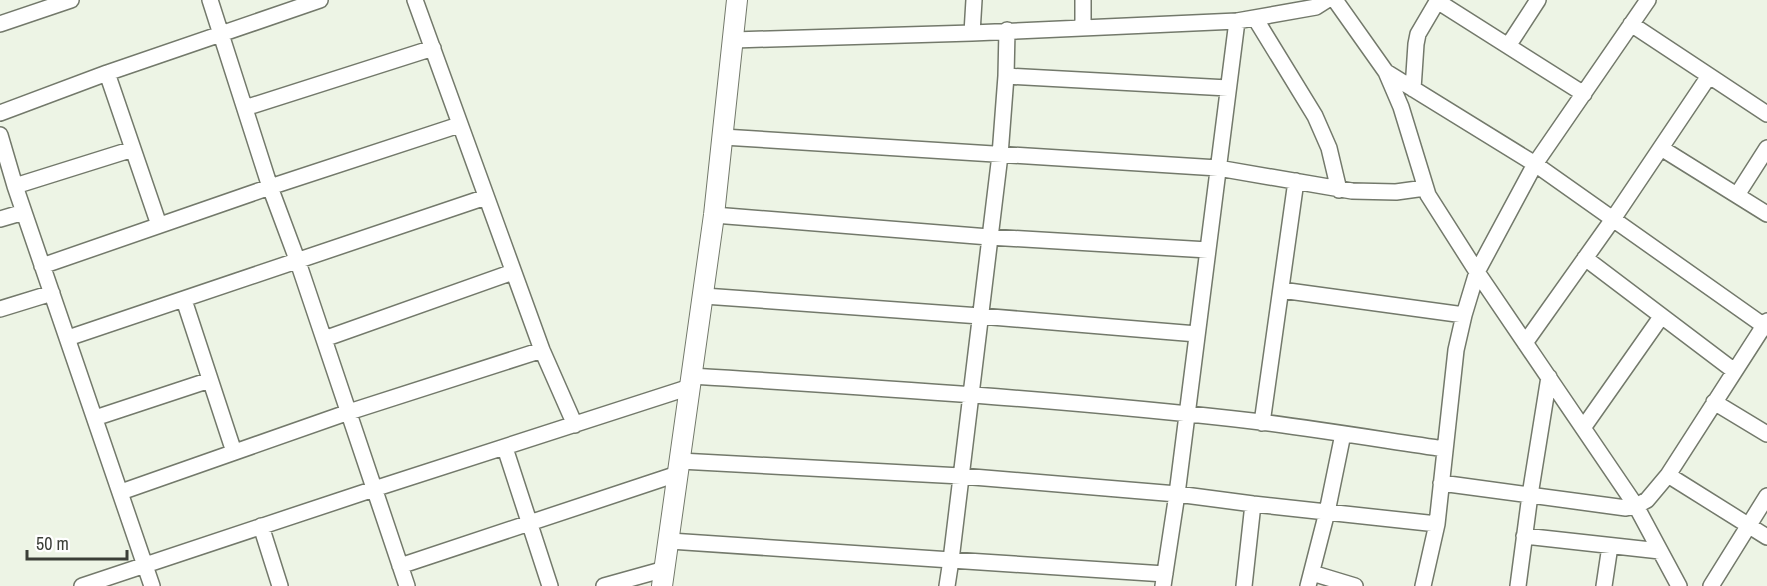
<svg xmlns="http://www.w3.org/2000/svg" width="1767" height="586" font-family="'Archivo Narrow',sans-serif">
<style>
.lines{fill:none;stroke-linecap:round;stroke-linejoin:round}
.minor-casing{stroke:#73796b;stroke-width:18}
.major-casing{stroke:#73796b;stroke-width:22}
.minor{stroke:#fff;stroke-width:15}
.major{stroke:#fff;stroke-width:20}
</style>
<rect width="100%" height="100%" fill="#edf4e5"/>
<g class="lines">
<g class="minor-casing">
<path id="minor" d="M210,0L270,187L298,262L407,586
M415,0L542,350L575,425
M1335,0L1386,72L1401,107L1428,195L1477,272L1636,506L1679,586
M1437,1L1584,94
M1255,18L1315,116L1329,148L1339,190
M0,24L71,0
M1631,24L1767,114
M1083,27V0
M972,33L974,0
M734,40L972,33L1237,21L1316,7L1327,0
M1508,46L1538,0
M1386,72L1535,164L1767,328
M107,73L159,225
M1006,76L1228,88
M1413,89L1416,44L1418,34L1438,0
M245,108L433,48
M0,113L107,73L320,0
M0,135L15,186L152,586
M723,137L1218,168L1352,191L1396,192L1425,188
M1661,148L1767,214
M15,186L133,149
M1737,195L1767,148
M714,215L989,237L1208,250
M0,219L24,212
M1585,258L1733,370
M42,266L270,187L459,125
M1281,290L1464,315
M704,296L980,316L1197,334
M184,300L234,452
M0,309L52,293
M68,338L486,197
M324,339L513,272
M1525,343L1613,219L1709,76
M692,376C882,388 1072,400 1261,422C1322,430 1384,440 1445,449
M1714,402L1767,434
M95,418L210,380
M1262,423L1296,181
M1583,428L1661,317
M505,448L550,586
M680,461L961,476L1177,494L1253,504L1437,524
M1668,475L1767,537
M1441,483L1626,508L1636,506L1647,500L1668,475L1767,321
M121,492L349,412L542,350
M261,526L280,586
M1524,536L1660,551
M670,541L951,560L1000,155L1006,76L1007,30
M400,566L677,474
M1312,573L1355,586
M82,586L374,489L690,387
M604,586L665,569
M947,586L951,560L1165,574
M1163,586L1177,494L1237,21
M1244,586L1253,504
M1308,586L1327,512L1343,434
M1423,586L1437,524L1456,350L1464,315L1477,272L1535,164L1648,0
M1518,586L1530,495L1549,377
M1604,586L1610,546
M1711,586L1767,496"/>
</g>
<g class="major-casing">
<path id="major" d="M662,586L714,215L737,0"/>
</g>
<use href="#minor" class="minor"/>
<use href="#major" class="major"/>
</g>
<path d="M27 550v9h100v-9" fill="none" stroke="#3b3e37" stroke-width="3"/>
<text x="36" y="550" font-size="18" fill="#3b3e37" stroke="#ffffff" stroke-width="4.5" paint-order="stroke">50 m</text>
</svg>
